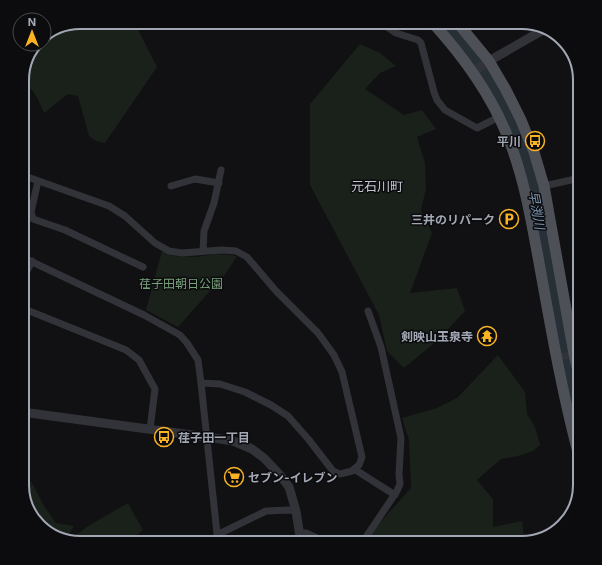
<svg xmlns="http://www.w3.org/2000/svg" width="602" height="565" font-family="Inter,'Noto Sans JP',sans-serif">
<style>
.green{fill:#19211a}
.lines{fill:none;stroke-linecap:round;stroke-linejoin:round}
.stream{stroke:#273037;stroke-width:2.5}
.river{stroke:#273037;stroke-width:15}
.minor{stroke:#323338;stroke-width:7}
.tertiary{stroke:#323338;stroke-width:9}
.primary{stroke:#4e5057;stroke-width:11}
.labels{text-anchor:middle;dominant-baseline:central;stroke-width:3;stroke-linejoin:round;paint-order:stroke}
.poi-label{font-size:12px;font-weight:bold;fill:#a2a7b4;stroke:#0c0c0e;text-anchor:end}
.park-label{font-size:12px;fill:#78a07b;stroke:#0c0c0e}
.neighbourhood-label{font-size:13px;fill:#c3c6d0;stroke:#0c0c0e}
.water-label{font-size:13px;font-style:italic;fill:#7795b1;stroke:#0c0c0e}
.rim{fill:none;stroke:#a2a7b4;stroke-width:2}
</style>
<rect width="100%" height="100%" fill="#111113"/>
<path class="green" d="M80,22H134L157,67L105,143L96,141L89,136L78,96L68,94L44,113C39,101 34,88 22,82V76L38,44H44V36Z
M360,44L380,53L396,66L380,73L365,89L404,115L422,110L436,129L417,137L425,163L426,189L421,210L432,233L410,293L457,288L465,311L437,341L404,368L387,351L379,315L310,185V104Z
M162,251L174,256L196,257L216,254L230,255L237,256L226,273L178,327L146,310Z
M498,355L525,392L527,414L535,427L540,445L533,451L518,456L501,459L477,480L493,499V527L522,521L525,543H365L376,527L411,488L409,440L402,418L437,408L457,398Z
M22,469L32,483L44,506L56,523L74,526L67,538L39,526L22,489Z
M128,503L143,530L129,543H80L71,539L88,526Z"/>
<g class="lines">
<path class="stream" d="M226,538V543"/>
<path class="river" d="M442,22L470,56L481,70L499,103L516,138L532,181L562,350L580,418"/>
<path class="minor" d="M380,22L396,33L418,40L421,43L434,92L437,100L445,110L477,128L499,117
M22,175L109,206L125,216L155,243L169,251L182,253L222,250L236,251L247,257L276,291L318,333L334,355L342,372L362,457L359,465L352,471L340,474L333,471L309,440L288,416L271,405L245,392L220,384L201,383
M38,181L31,212L33,219L65,230L143,267
M171,186L195,179L219,183
M544,186L580,178
M203,251L204,231L214,203L221,170
M22,257L144,315L180,335L187,343L198,360L201,383L218,543
M22,281L32,261
M22,308L126,350L139,360L155,389L150,429
M556,358L580,353
M354,469L395,495
M300,533H306L328,543
M217,535L266,511L289,510L296,511
M362,543L397,491L400,484L399,474L401,438L381,347L368,311"/>
<path class="tertiary" d="M473,72L489,61L543,30
M22,412L207,437L233,441L252,449L264,458L280,475L289,487L296,511L301,543"/>
<path class="primary" d="M432,22C463,56 490,93 507,135C526,181 533,231 542,279C553,340 564,401 580,460
M457,22L489,61L506,90L521,120L534,152L544,186L574,354L580,380"/>
</g>
<defs>
<g id="bus-ring" transform="scale(1)"><circle r="9.5" fill="#0c0c0e" stroke="#f9b323" stroke-width="1.5"/><path d="M-5-6H5V4H4V6H2V4H-2V6H-4V4H-5ZM-3.5-4V0h7V-4ZM-3.5 1.2v1.5H-2V1.2ZM2 1.2v1.5H3.5V1.2Z" fill="#f9b323"/></g>
<g id="parking-ring" transform="scale(1)"><circle r="9.5" fill="#0c0c0e" stroke="#f9b323" stroke-width="1.5"/><path d="M-3.5-5.5H1a3.5 3.5 0 0 1 0 7H-1V5.5H-3.5ZM-1-3.4V-.6H.8a1.4 1.4 0 0 0 0-2.8Z" fill="#f9b323"/></g>
<g id="temple-ring" transform="scale(1)"><circle r="9.5" fill="#0c0c0e" stroke="#f9b323" stroke-width="1.5"/><path d="M0-6L5-2H3V0L6.5 2.5H4V6H1.5V3h-3V6H-4V2.5H-6.5L-3 0V-2H-5Z" fill="#f9b323"/></g>
<g id="supermarket-ring" transform="scale(1)"><circle r="9.5" fill="#0c0c0e" stroke="#f9b323" stroke-width="1.5"/><path d="M-6-5.5h2.5l.6 2H6L4.5 2H-2.5L-4.4-4H-6ZM-1.5 3.2a1.3 1.3 0 1 0 .1 0ZM3 3.2a1.3 1.3 0 1 0 .1 0Z" fill="#f9b323"/></g>
</defs>
<g fill-rule="evenodd">
<use href="#bus-ring" x="535" y="141"/>
<use href="#parking-ring" x="509" y="219"/>
<use href="#temple-ring" x="487" y="336"/>
<use href="#bus-ring" x="164" y="437"/>
<use href="#supermarket-ring" x="234" y="477"/>
</g>
<g class="labels">
<g class="poi-label">
<text x="521" y="141">平川</text>
<text x="495" y="219">三井のリパーク</text>
<text x="473" y="336">剣映山玉泉寺</text>
<text x="178" y="437" text-anchor="start">荏子田一丁目</text>
<text x="248" y="477" text-anchor="start">セブン-イレブン</text>
</g>
<g class="park-label">
<text x="181" y="283">荏子田朝日公園</text>
</g>
<g class="neighbourhood-label">
<text x="377" y="186">元石川町</text>
</g>
<g class="water-label">
<text transform="translate(537 210) rotate(80)">早渕川</text>
</g>
</g>
<path d="M0 0H602V565H0ZM80 29H522A51 51 0 0 1 573 80V485A51 51 0 0 1 522 536H80A51 51 0 0 1 29 485V80A51 51 0 0 1 80 29Z" fill="#0c0c0e" fill-rule="evenodd"/>
<path class="rim" d="M80 29H522A51 51 0 0 1 573 80V485A51 51 0 0 1 522 536H80A51 51 0 0 1 29 485V80A51 51 0 0 1 80 29Z"/>
<g transform="translate(32 32)"><circle r="19" fill="#0c0c0e" stroke="#484a50"/>
<path d="M0-3L7 15L0 10L-7 15Z" fill="#f9b323"/>
<text y="-6" font-size="11" font-weight="bold" text-anchor="middle" fill="#a2a7b4">N</text>
</g>
</svg>
